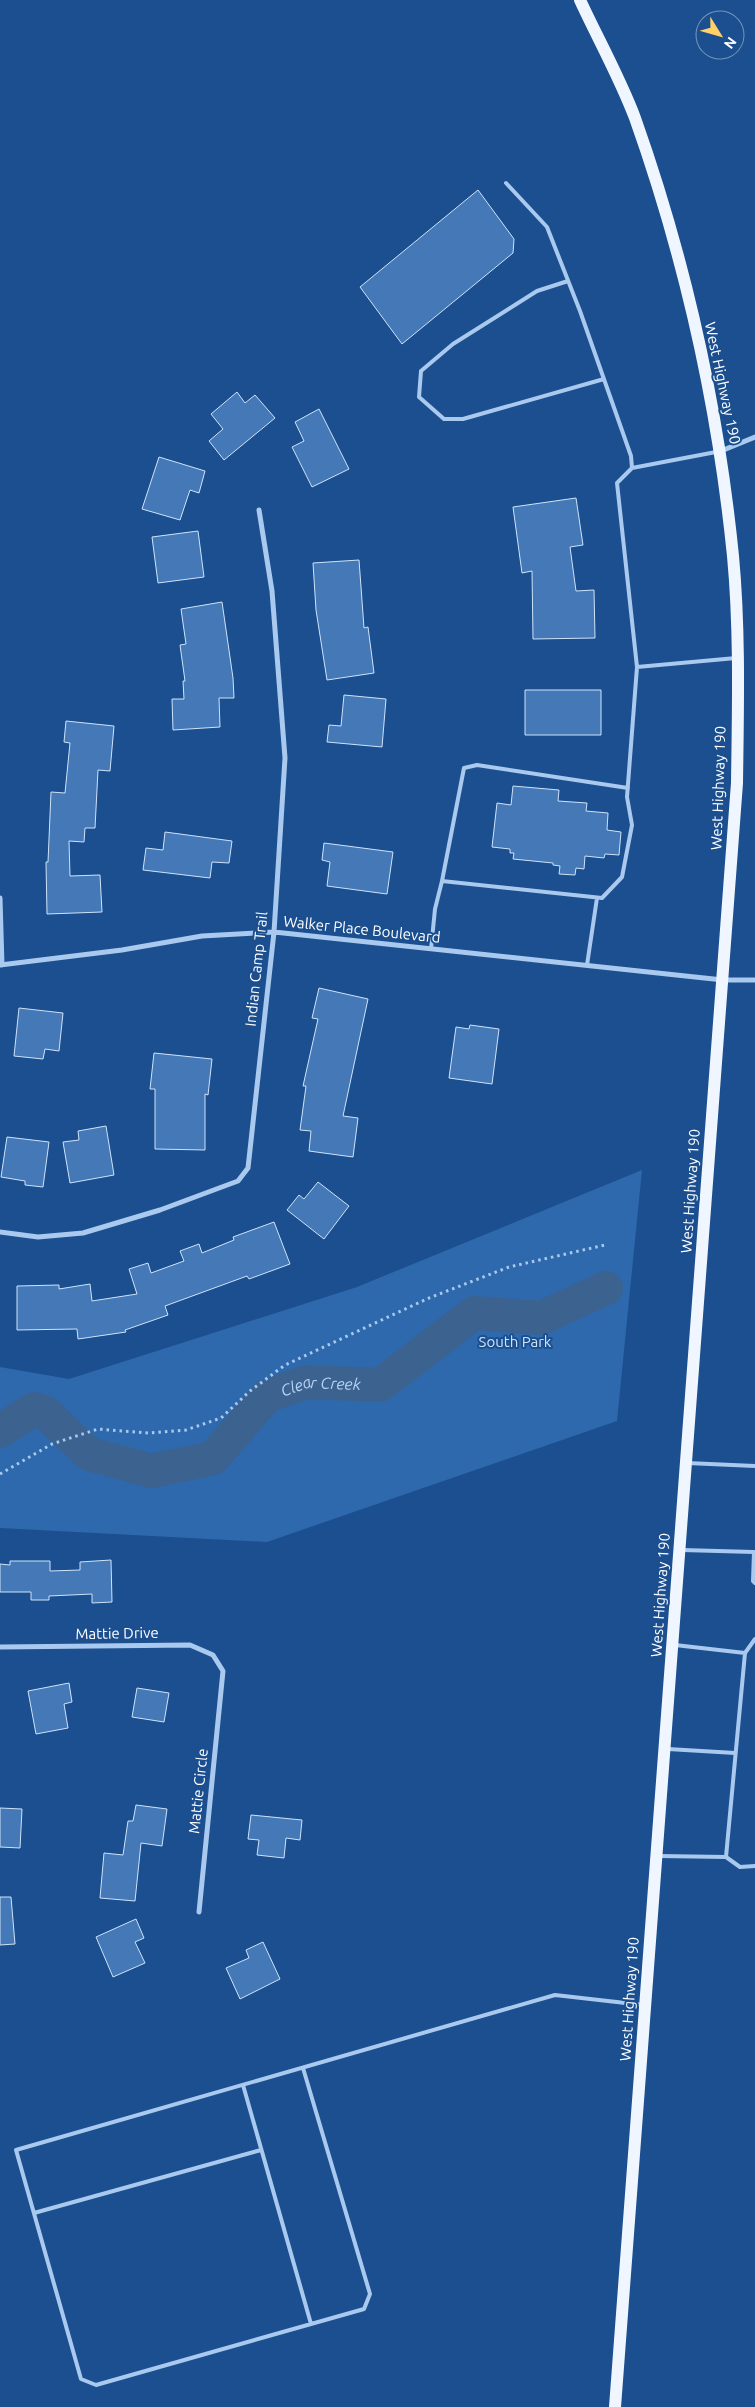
<svg xmlns="http://www.w3.org/2000/svg" width="755" height="2407" font-family="Ubuntu,sans-serif">
<style>
.green{fill:#2e69ad}
.lines{fill:none;stroke-linecap:round;stroke-linejoin:round}
.river{stroke:#3c6290;stroke-width:34}
.building{fill:#4478b7;stroke:#cfe3fa}
.path{stroke:#a9c9ee;stroke-width:3;stroke-dasharray:2.5 4;stroke-linecap:butt}
.service{stroke:#a9c9ee;stroke-width:4}
.minor{stroke:#a9c9ee;stroke-width:5}
.primary{stroke:#f0f6ff;stroke-width:12}
.labels{text-anchor:middle;dominant-baseline:central;stroke-width:4;stroke-linejoin:round;paint-order:stroke}
.street-label{font-size:15px;fill:#fff;stroke:#1b4f8f}
.park-label{font-size:15px;fill:#cfe3fa;stroke:#1b4f8f}
.water-label{font-size:16px;font-style:italic;fill:#b5d3f5;stroke:#1b4f8f}
</style>
<rect width="100%" height="100%" fill="#1b4f8f"/>
<path class="green" d="M642,1170L617,1421L267,1542L0,1528V1367L69,1379L357,1287Z"/>
<g class="lines">
<path class="river" id="s1" d="M0,1431L34,1409L46,1413L89,1454L152,1471L213,1458L267,1396L307,1382L380,1385L474,1313L541,1318L606,1288"/>
</g>
<path class="building" d="M478,190L514,239L513,253L402,344L360,287Z
M237,392L245,403L255,395L275,418L224,460L209,441L223,429L211,414Z
M319,409L349,469L312,487L292,447L304,441L295,422Z
M159,457L205,471L199,493L190,490L180,520L142,509Z
M576,498L583,545L570,547L576,591L594,590L595,638L533,639L532,571L522,573L513,507Z
M198,531L204,577L158,583L152,537Z
M359,560L364,628L368,627L374,673L327,680L316,610L313,563Z
M222,602L233,678L234,698H219L220,727L173,730L172,699H184L183,681H185L180,645L186,644L181,609Z
M525,690H601V735H525Z
M344,695L386,699L382,747L327,742L329,725L341,726Z
M66,721L114,726L110,771L98,770L95,828H85L84,842L69,841L70,876L100,875L102,912L47,914L46,862H48L51,792L65,793L70,743L64,742Z
M513,786L559,790L558,801L587,803L586,811L608,813L607,830L621,832L619,855L605,854L604,858L585,856L584,869L576,868L575,875L559,874L560,866L553,865V863L513,859L514,853H510V849L492,847L497,803L511,805Z
M165,832L232,841L229,863L212,862L210,878L143,870L146,848L163,850Z
M324,843L393,852L387,894L327,886L330,862L322,860Z
M319,988L368,999L343,1116L358,1118L353,1157L309,1151L311,1131L300,1130L306,1086H303L318,1019L312,1018Z
M19,1008L63,1013L59,1051L45,1049L43,1059L14,1056Z
M470,1025L499,1029L492,1084L449,1078L456,1027L469,1029Z
M154,1053L212,1059L208,1095L205,1094V1150L155,1149V1089H150Z
M106,1126L114,1175L70,1183L63,1142L79,1140L78,1131Z
M7,1137L49,1142L43,1187L25,1185V1181L1,1177Z
M318,1182L349,1206L324,1239L287,1210L299,1195L304,1199Z
M274,1222L290,1264L249,1279L247,1276L165,1306L168,1315L125,1330L126,1332L78,1339L77,1329L17,1330V1286L59,1285V1289L90,1284L92,1301L137,1294L129,1269L148,1263L151,1273L184,1261L180,1251L199,1244L202,1253L234,1240L233,1237Z
M111,1560L112,1602L92,1603V1594L49,1596V1600H31V1592H0V1564L10,1565V1561H50V1571L80,1570V1562Z
M69,1683L72,1702L64,1704L68,1728L36,1734L28,1691Z
M137,1688L169,1693L164,1722L132,1717Z
M136,1805L167,1809L162,1846L141,1843L135,1901L100,1898L104,1853L123,1855L128,1821H133Z
M0,1808L22,1809L20,1848L0,1847Z
M251,1815L302,1820L300,1840L286,1838L284,1858L257,1855L259,1840L248,1839Z
M0,1897H11L15,1944L0,1945Z
M136,1919L144,1938L135,1942L145,1963L113,1977L96,1937Z
M263,1942L280,1979L240,1999L226,1968L249,1958L246,1950Z"/>
<g class="lines">
<path class="path" d="M0,1474L52,1444L98,1429L148,1433L186,1430L221,1418L250,1391L285,1365L429,1298L509,1267L605,1245"/>
<path class="service" d="M506,183L547,227L580,311L631,456L632,468L716,452
M568,281L537,291L453,344L421,371L419,397L444,419H463L604,379
M632,468L617,483L637,667L736,658
M628,788L477,765L464,768L442,881L602,898L622,877L632,825L627,797L637,667
M431,949L435,909L442,881
M587,965L597,898
M687,1463L755,1466
M682,1550L754,1552L753,1581L755,1583
M745,1653L755,1639
M668,1749L735,1753
M659,1856L726,1857L745,1653L675,1645
M726,1857L740,1867L755,1866
M303,2068L370,2294L364,2309L96,2385L81,2379L16,2150L555,1995L643,2005
M243,2085L311,2324
M34,2213L261,2150"/>
<path class="minor" d="M721,451L755,437
M0,898L2,965
M0,965L122,950L202,936L274,932L723,980H755
M0,1232L38,1237L83,1233L160,1210L238,1181L248,1168L274,932L285,758L272,591L259,510
M0,1647L190,1645L213,1655L223,1671L199,1912"/>
<path class="primary" d="M580,0C598,39 620,78 635,118C685,259 718,407 733,556C740,631 738,707 737,783L615,2407"/>
</g>
<g class="labels">
<g class="street-label">
<text transform="translate(723 383) rotate(78)">West Highway 190</text>
<text transform="translate(718 788) rotate(-88)">West Highway 190</text>
<text transform="translate(362 929) rotate(6)">Walker Place Boulevard</text>
<text transform="translate(256 969) rotate(-84)">Indian Camp Trail</text>
<text transform="translate(690 1191) rotate(-86)">West Highway 190</text>
<text transform="translate(660 1595) rotate(-86)">West Highway 190</text>
<text transform="translate(117 1633) rotate(-1)">Mattie Drive</text>
<text transform="translate(198 1791) rotate(-84)">Mattie Circle</text>
<text transform="translate(629 1999) rotate(-86)">West Highway 190</text>
</g>
<g class="park-label">
<text x="515" y="1341">South Park</text>
</g>
<g class="water-label">
<text stroke="none"><textPath href="#s1" startOffset="378">Clear Creek</textPath></text>
</g>
</g>
<g transform="translate(720 35) rotate(127)"><circle r="24" fill="#1b4f8f" stroke="#7695bc"/>
<path d="M0-4L9 19L0 12L-9 19Z" fill="#ffd166"/>
<text y="-8" font-size="14" font-weight="bold" text-anchor="middle" fill="#ffffff">N</text>
</g>
</svg>
